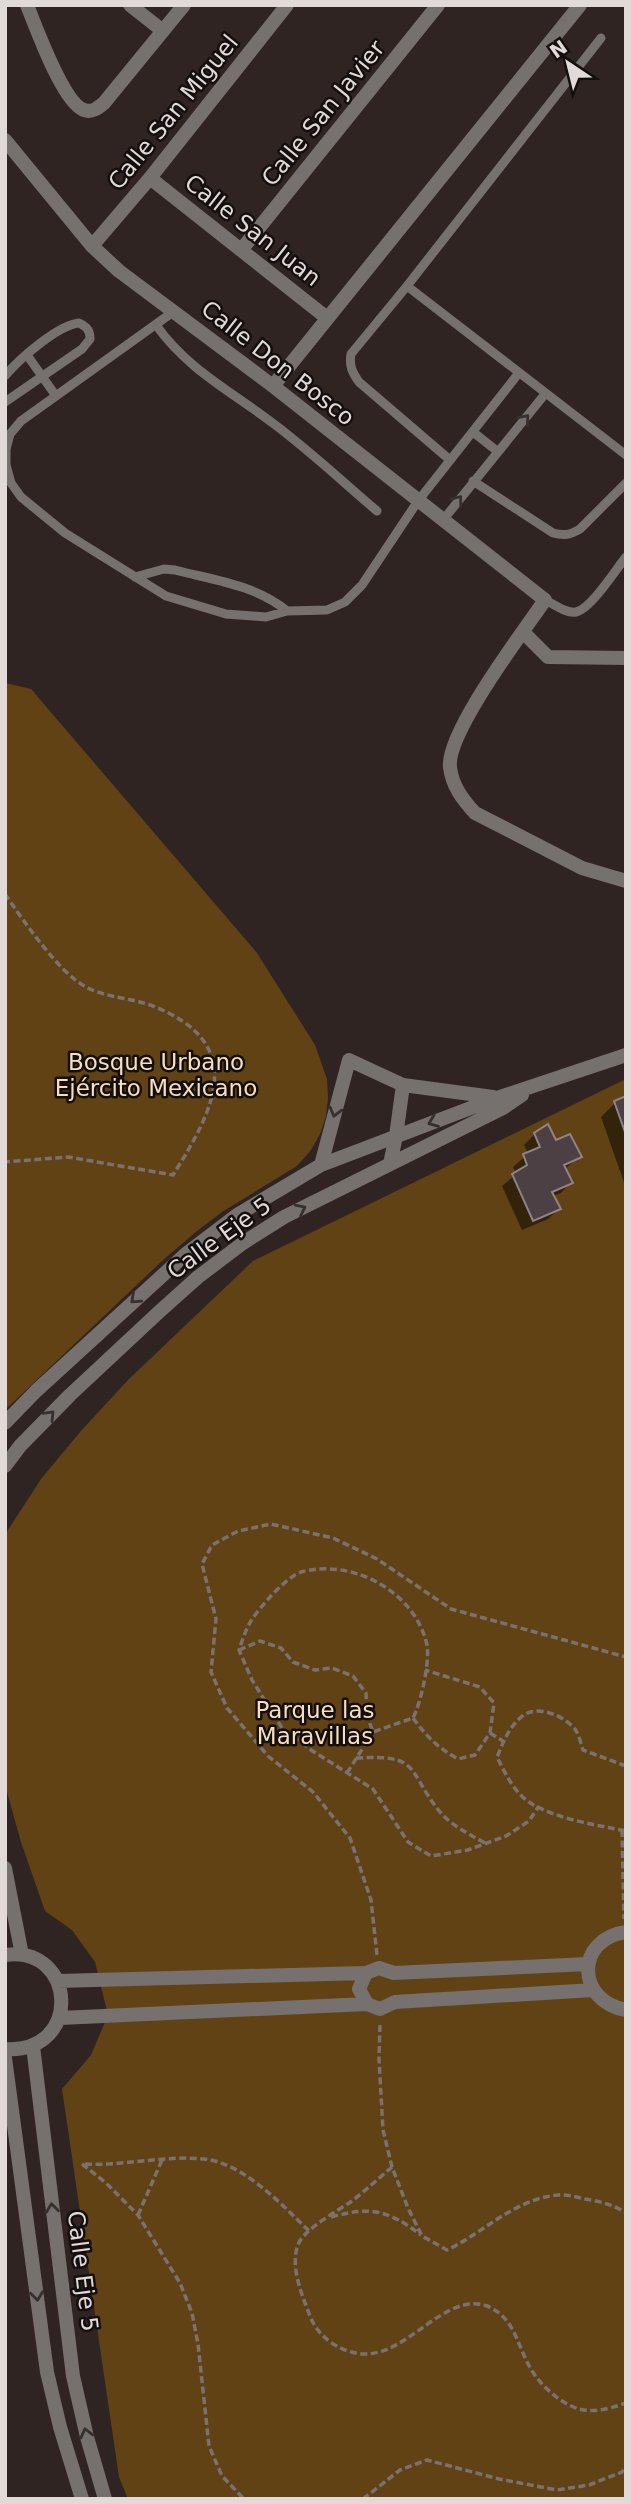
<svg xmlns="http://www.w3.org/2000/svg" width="631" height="2504" font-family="'DejaVu Sans',sans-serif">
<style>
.green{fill:#604215}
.shadow{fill:#0007}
.building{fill:#4d4044;stroke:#908286;stroke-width:2}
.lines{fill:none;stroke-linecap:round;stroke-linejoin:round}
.path{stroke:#7b7170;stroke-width:3.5;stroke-dasharray:7 3.5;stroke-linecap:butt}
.lane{stroke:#76716e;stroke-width:9}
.street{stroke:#76716e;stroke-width:14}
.oneway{stroke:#363130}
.labels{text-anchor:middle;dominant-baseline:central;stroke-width:5;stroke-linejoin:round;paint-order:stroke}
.street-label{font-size:23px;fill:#e2dad9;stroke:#140f0e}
.park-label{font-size:23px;fill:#f7debf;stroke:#140f0e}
</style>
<rect width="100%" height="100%" fill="#302423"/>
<path class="green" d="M5,683L31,689L257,953L315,1045L327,1079L328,1098L326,1116L320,1134L311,1150L297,1166L222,1212L197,1231L162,1261L5,1410Z
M626,1079V2499H128L119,2477L62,2089L91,2055L108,2015L95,1962L72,1930L45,1911L21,1842L5,1785V1538L8,1530L41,1479L81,1431L128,1380L253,1261Z"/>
<path class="shadow" d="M626,1098V1188L601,1117L615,1103Z
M535,1134L580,1156L565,1169L571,1182L561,1193L553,1196L559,1209L548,1219L522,1230L502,1186L516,1174L513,1167L528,1154L524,1145Z"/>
<path class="building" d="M626,1096V1135L614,1101Z
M548,1124L556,1140L570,1134L582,1157L564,1165L573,1183L552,1192L561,1209L533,1221L512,1174L527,1165L523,1154L540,1147L534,1133Z"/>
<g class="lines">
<path class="path" d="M5,894C23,920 59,973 86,987C107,998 132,998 153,1006C249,1044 214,1110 173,1175L68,1157L5,1162
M239,1650L260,1641L281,1648L293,1662L315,1670L332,1668L353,1676L366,1693L367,1716L373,1732L413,1718C421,1703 430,1661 427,1645C415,1591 352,1558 301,1572C286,1577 259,1608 251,1621C246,1629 242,1641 239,1650L252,1680L282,1728L311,1750L373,1789L408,1842L431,1856L468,1850L506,1836L529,1821L539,1806
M413,1718C426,1736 438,1748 458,1759L475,1755L490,1733L494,1703L480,1687L425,1670
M490,1733L503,1741
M356,1758C422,1754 406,1770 440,1812C452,1826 469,1834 485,1843
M626,1766L583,1750C581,1744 579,1735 575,1729C563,1715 535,1703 520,1718C508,1729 503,1743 497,1757C505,1773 514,1792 529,1802C555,1819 596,1825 626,1831
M347,1773L373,1732
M622,1830L624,1919
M377,1955L371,1900L350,1838L313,1792L268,1756L227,1708L211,1672L216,1619L202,1564L212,1545L238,1531L271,1524L333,1538L377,1559L451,1609L626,1657
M380,2025L379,2059L383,2130L392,2167L408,2208L422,2236L447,2250C485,2232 514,2199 558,2195C566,2194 576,2197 585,2199C598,2201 615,2205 626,2213
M82,2164L105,2182L138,2215L180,2283L192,2313L198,2344L209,2446L222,2476L244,2499
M85,2164C125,2166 165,2155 204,2159C244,2163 283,2206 310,2232
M392,2167C379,2178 366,2190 352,2201C337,2211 312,2225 301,2239C287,2261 302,2295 310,2316C318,2337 339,2352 363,2354C408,2356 445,2291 487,2306C515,2317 517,2346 531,2369C540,2385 561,2404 579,2409C594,2413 612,2408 626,2403
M138,2215L162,2160
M331,2217C371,2206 388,2210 421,2235
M363,2499L400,2470L427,2460L499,2479L557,2490L589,2485L622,2472L626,2467"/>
<path class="lane" d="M407,286L601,38
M173,312L21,421L10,434L6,449V465L11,483L21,497L65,533L166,596L226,614L266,617L287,611L327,610L345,602L362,585L418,501L518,374
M156,325C188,370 231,391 274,424C310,451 343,482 377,511
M27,355L56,396
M5,376C19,359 58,325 79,323C87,327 90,330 90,339L82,349L5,402
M473,432L497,451
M450,460L359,382C352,372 349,366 351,354L407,286L626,455
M473,481L553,533C564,536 570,535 580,529L626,483
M443,520L545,394
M135,577L164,569L175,570C213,580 256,585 287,611
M545,600C554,604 566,614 576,612C591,609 616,569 626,557"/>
<path class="street" d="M27,5C36,27 63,103 84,110C92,113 98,108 104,103L184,5
M130,5L163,31
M5,140L92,246L119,271L273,386L545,600C523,632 446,733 450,767C452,786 463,800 475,813L582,868L626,881
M150,178L327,318
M92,246L150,178L287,5
M242,249L438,5
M273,386L580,5
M523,632L548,657L626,658
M390,1164L396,1136L403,1085
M321,1165L349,1060L403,1085L493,1097
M5,1423L36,1391L187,1253L237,1215L321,1165L497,1098L626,1055
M5,1466L20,1446L70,1395L160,1311L198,1277L243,1243L284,1217L503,1108L522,1095
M5,1868L22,1955
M626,1932C575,1939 576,2001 626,2010
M5,1955C76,1944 84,2054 5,2049
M366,1973L359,1989L367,2004
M58,1981L366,1973L379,1968L394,1973L588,1964
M60,2018L367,2004L380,2009L395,2002L593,1990
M33,2046L73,2376L87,2437L105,2499
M5,2058L47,2372L60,2427L82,2499"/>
</g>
<defs><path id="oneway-chevron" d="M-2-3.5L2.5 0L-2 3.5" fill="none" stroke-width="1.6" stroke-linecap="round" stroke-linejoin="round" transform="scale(1.75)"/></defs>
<g class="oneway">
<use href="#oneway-chevron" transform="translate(525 419) rotate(-49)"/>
<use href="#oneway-chevron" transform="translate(458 500) rotate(-53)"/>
<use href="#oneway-chevron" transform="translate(335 1112) rotate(105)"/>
<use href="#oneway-chevron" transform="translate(433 1122) rotate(159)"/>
<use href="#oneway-chevron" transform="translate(301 1209) rotate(-26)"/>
<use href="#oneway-chevron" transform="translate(135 1299) rotate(138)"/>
<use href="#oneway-chevron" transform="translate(50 1415) rotate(-46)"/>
<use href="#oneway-chevron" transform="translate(52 2208) rotate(-97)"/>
<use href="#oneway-chevron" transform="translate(37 2296) rotate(83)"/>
<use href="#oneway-chevron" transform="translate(86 2433) rotate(-104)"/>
</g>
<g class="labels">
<g class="street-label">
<text transform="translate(173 112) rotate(-51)">Calle San Miguel</text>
<text transform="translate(323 113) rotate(-51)">Calle San Javier</text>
<text transform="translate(253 230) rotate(38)">Calle San Juan</text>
<text transform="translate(278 363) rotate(38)">Calle Don Bosco</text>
<text transform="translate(219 1238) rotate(-36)">Calle Eje 5</text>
<text transform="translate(83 2271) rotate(83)">Calle Eje 5</text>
</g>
<g class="park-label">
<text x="156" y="1062">Bosque Urbano<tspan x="156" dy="26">Ejército Mexicano</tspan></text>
<text x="315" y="1710">Parque las<tspan x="315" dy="26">Maravillas</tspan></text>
</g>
</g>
<rect width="631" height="2504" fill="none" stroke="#e2dad9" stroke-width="14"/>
<g transform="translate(568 63) rotate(325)" stroke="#140f0e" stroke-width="5" paint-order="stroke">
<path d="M0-5L12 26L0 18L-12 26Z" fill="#e2dad9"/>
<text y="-10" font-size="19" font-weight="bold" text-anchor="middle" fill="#e2dad9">N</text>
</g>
</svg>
